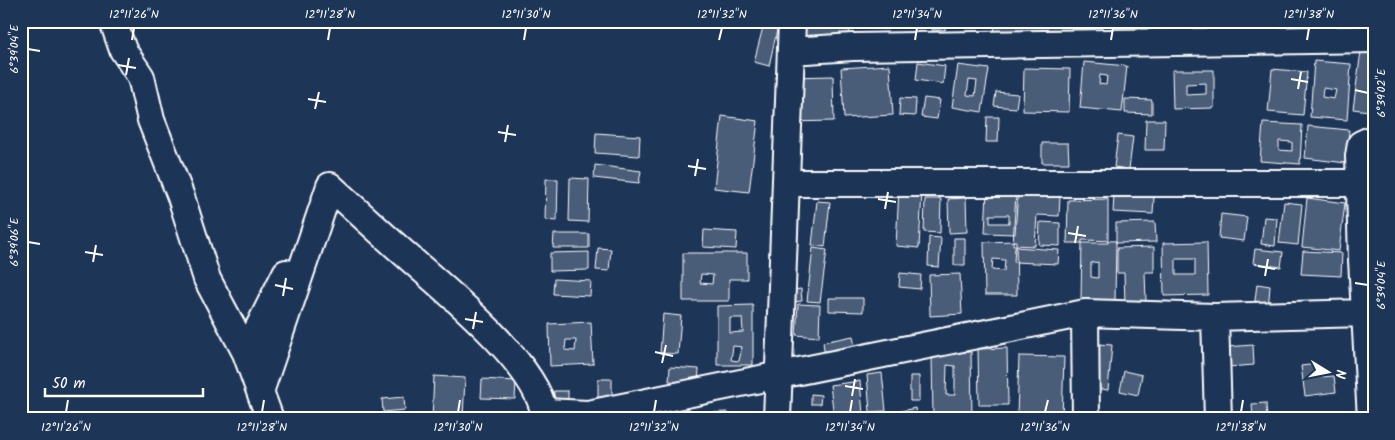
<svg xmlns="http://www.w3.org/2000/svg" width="1395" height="440" font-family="Kalam,sans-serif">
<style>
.building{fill:#4a5d79;stroke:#fff;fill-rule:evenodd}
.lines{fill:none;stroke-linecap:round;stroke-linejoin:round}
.minor-casing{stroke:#fff;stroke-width:30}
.minor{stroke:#1d3557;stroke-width:26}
.ticks{fill:none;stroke:#fff;stroke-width:2}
.neatline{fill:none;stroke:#fff;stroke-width:2}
.ticks-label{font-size:12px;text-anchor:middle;fill:#fff}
</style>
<rect width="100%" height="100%" fill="#1d3557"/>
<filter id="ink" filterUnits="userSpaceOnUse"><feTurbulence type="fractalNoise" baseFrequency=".02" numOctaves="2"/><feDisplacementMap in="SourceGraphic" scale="10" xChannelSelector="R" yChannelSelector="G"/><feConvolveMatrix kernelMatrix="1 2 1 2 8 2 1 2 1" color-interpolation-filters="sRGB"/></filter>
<g filter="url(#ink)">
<path class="building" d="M802,21L850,28L848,44L799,38Z
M933,21H946L945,30H932Z
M995,21H1073L1072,39L994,35Z
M1135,21H1179V27Z
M1230,21L1271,22L1269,35L1229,31Z
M1319,21H1367L1366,32L1319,29Z
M764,23L778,26L769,66L754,62Z
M1362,44L1374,46V75L1369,111L1353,109Z
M1314,61L1351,64L1347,120L1310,117ZM1323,88L1336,90L1334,99L1322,97Z
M918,62L945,66L943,84L916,80Z
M1084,62L1127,66L1122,112L1080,108ZM1100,75L1107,76L1106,85L1099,84Z
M890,65L893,115L844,118L841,68Z
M958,65L989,69L982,112L952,107ZM969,80L977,81L975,96L967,95Z
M1024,68L1070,69L1069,112L1023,111Z
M1272,69L1307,72L1303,115L1268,112Z
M1172,70H1214V108L1173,109ZM1206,83V94L1186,95V84Z
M833,76L834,121L787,122V77Z
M996,92L1018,94L1016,108L994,106Z
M900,98L916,99L915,116L899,115Z
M924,98L940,100L937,119L921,117Z
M1125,99L1152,100V114L1125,113Z
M722,116L758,121L749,192L714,188Z
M987,117H999L998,142H986Z
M1146,120H1165L1164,150H1145Z
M1263,123L1302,125L1300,164L1260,161ZM1279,141L1292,142V151L1279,150Z
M1308,126L1349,130L1346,163L1305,158Z
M596,133L640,136L639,156L595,153Z
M1118,135L1133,137L1129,169L1114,167Z
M1042,143H1068L1069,163H1042Z
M595,165L641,171L639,183L594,178Z
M570,178L589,179L588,222L569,221Z
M546,179H558L557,221L545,220Z
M899,189L922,191L919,248L896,246Z
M987,190L1018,191L1015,234L985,233ZM990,215H1009V223H990Z
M1016,192L1060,196L1059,216L1037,215L1035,246L1013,245Z
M1114,195L1154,197L1153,214L1113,212Z
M966,198L967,232L949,233L948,199Z
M1307,198L1345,203L1339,251L1302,247Z
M925,199H941L940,233L924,232Z
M1108,199V243H1067L1068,200Z
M817,201L830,202L825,247L812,245Z
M1284,202L1302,204L1298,245L1279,243Z
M1221,214L1247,217L1244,241L1219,238Z
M1264,217L1277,218L1275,246L1261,244Z
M1040,222L1060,223V246L1039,245Z
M1155,222L1156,242L1116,243V223Z
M704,230L737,232L736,249L703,247Z
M554,234H589V248H553Z
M929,237L941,238L939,267L928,266Z
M954,238H965V265H954Z
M1082,240L1116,241L1115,301L1081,300ZM1098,262V278L1091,277V263Z
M1016,241L1017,295H985L984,242ZM993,259L1005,260L1004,271L992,270Z
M1207,242L1208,295L1164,296L1163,243ZM1176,259H1195V275H1176Z
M1015,247L1059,250L1058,264L1014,262Z
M1154,247V272H1145L1146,301L1125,302L1124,273H1117V248Z
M598,248L611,249L609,271L596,270Z
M813,248L827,250L820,302L807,301Z
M1255,249L1283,252L1281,267L1253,263Z
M1303,251L1342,253L1341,276L1301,274Z
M589,252V270L550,271V253Z
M683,253H747V279H729V301H683ZM701,274L713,275L712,284L700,283Z
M900,273L921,275L920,289L899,287Z
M960,274L962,314L930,316L929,275Z
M554,279L591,281L590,296L553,294Z
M1257,284L1270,286L1268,310L1254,308Z
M801,289L802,301L777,304L776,292Z
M829,298H863V312L829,311Z
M798,304L820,305L819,337L796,335Z
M753,305V365H717V306ZM730,318H742L743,332L730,333ZM733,346L742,347L739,361L731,360Z
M663,314L681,316L678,354L660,353Z
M591,322L593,364L550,366L549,324ZM566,340H576L575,351L565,350Z
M853,336L856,353L825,358L823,342Z
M1098,344L1112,345L1108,390L1094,388Z
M1253,345L1254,365L1228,367L1226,347Z
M1007,348L1008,405H979L978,349Z
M971,352L972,419H933L932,353ZM947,365L955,366V395H946Z
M1019,356L1064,357L1062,418L1017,417Z
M1318,364L1319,377L1334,376L1336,392L1305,396L1301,366Z
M670,367L699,369L698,383L669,381Z
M1124,371L1142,375L1138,395L1120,391Z
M882,373L886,411L870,412L867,375Z
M434,376L465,378L463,419H432Z
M910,376H919V401H910Z
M482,379L516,381L515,399L481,398Z
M598,379H612V402H598Z
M860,381L863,414L834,417L830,385Z
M554,391H568V403H553Z
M811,394L821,395L820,404H811Z
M404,397L405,410L383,412L382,399Z
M1266,403L1267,419H1253L1252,404Z
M915,408L917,419H873V417Z
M727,412V419H707V413Z
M690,413L691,419H650L649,416Z"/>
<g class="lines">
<g class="minor-casing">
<path id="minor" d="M113,21L123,50L141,77L151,120L181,197L207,279L246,353L270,419
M791,51L853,47L1374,39
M786,183H1359
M330,186C355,209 380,232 406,255C445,290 534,361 544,412L588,414L1085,313L1215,317L1364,313
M1085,313L1086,419
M1215,317L1218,419
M246,353L286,273
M261,389L330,186
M777,419L792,21
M1371,419L1362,260L1359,156L1361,144L1374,138"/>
</g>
<use href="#minor" class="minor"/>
</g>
</g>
<path class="ticks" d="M132,40L134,28M328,40L330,28M524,40L526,28M719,40L722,28M915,40L917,28M1111,40L1113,28M1307,40L1309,28M28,49L40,51M118,65L136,68M126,75L129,58M1291,79L1308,82M1298,89L1301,72M1355,90L1368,93M308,99L326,102M315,109L319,92M498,132L516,135M505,142L508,125M688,166L706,169M695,176L698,159M878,199L896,202M885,209L888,192M1068,233L1086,236M28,242L40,244M1075,243L1078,226M85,252L103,255M93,262L96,245M1258,266L1275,269M1265,276L1268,259M1355,283L1368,285M275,285L293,289M283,296L286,278M465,319L483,322M473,329L476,312M655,352L673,356M662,363L666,345M845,386L863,389M852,396L855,379M66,412L68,400M262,412L264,400M458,412L460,400M654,412L656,400M850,412L852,400M1045,412L1048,400M1241,412L1243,400"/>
<rect width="1395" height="440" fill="none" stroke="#1d3557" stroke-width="55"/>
<g transform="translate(1328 372) rotate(100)" stroke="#1d3557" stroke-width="4" paint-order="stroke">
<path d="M0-4L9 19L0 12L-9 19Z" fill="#ffffff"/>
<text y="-8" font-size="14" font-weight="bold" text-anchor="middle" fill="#ffffff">N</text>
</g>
<path d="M45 388v8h158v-8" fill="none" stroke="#ffffff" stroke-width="2.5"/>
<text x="52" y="388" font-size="15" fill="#ffffff" stroke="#1d3557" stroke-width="4" paint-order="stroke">50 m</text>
<rect x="28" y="28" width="1340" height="384" class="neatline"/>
<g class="ticks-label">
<text x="134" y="18">12°11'26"N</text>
<text x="330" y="18">12°11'28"N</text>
<text x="526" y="18">12°11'30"N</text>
<text x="722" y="18">12°11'32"N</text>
<text x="917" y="18">12°11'34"N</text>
<text x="1113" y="18">12°11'36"N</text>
<text x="1309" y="18">12°11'38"N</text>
<text transform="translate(14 49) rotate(-90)" y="4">6°39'04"E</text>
<text transform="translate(1381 93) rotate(-90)" y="4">6°39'02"E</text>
<text transform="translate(14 242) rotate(-90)" y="4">6°39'06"E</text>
<text transform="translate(1381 285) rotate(-90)" y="4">6°39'04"E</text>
<text x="66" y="431">12°11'26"N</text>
<text x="262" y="431">12°11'28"N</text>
<text x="458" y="431">12°11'30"N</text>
<text x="654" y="431">12°11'32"N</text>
<text x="850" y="431">12°11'34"N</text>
<text x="1045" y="431">12°11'36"N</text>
<text x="1241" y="431">12°11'38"N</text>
</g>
</svg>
